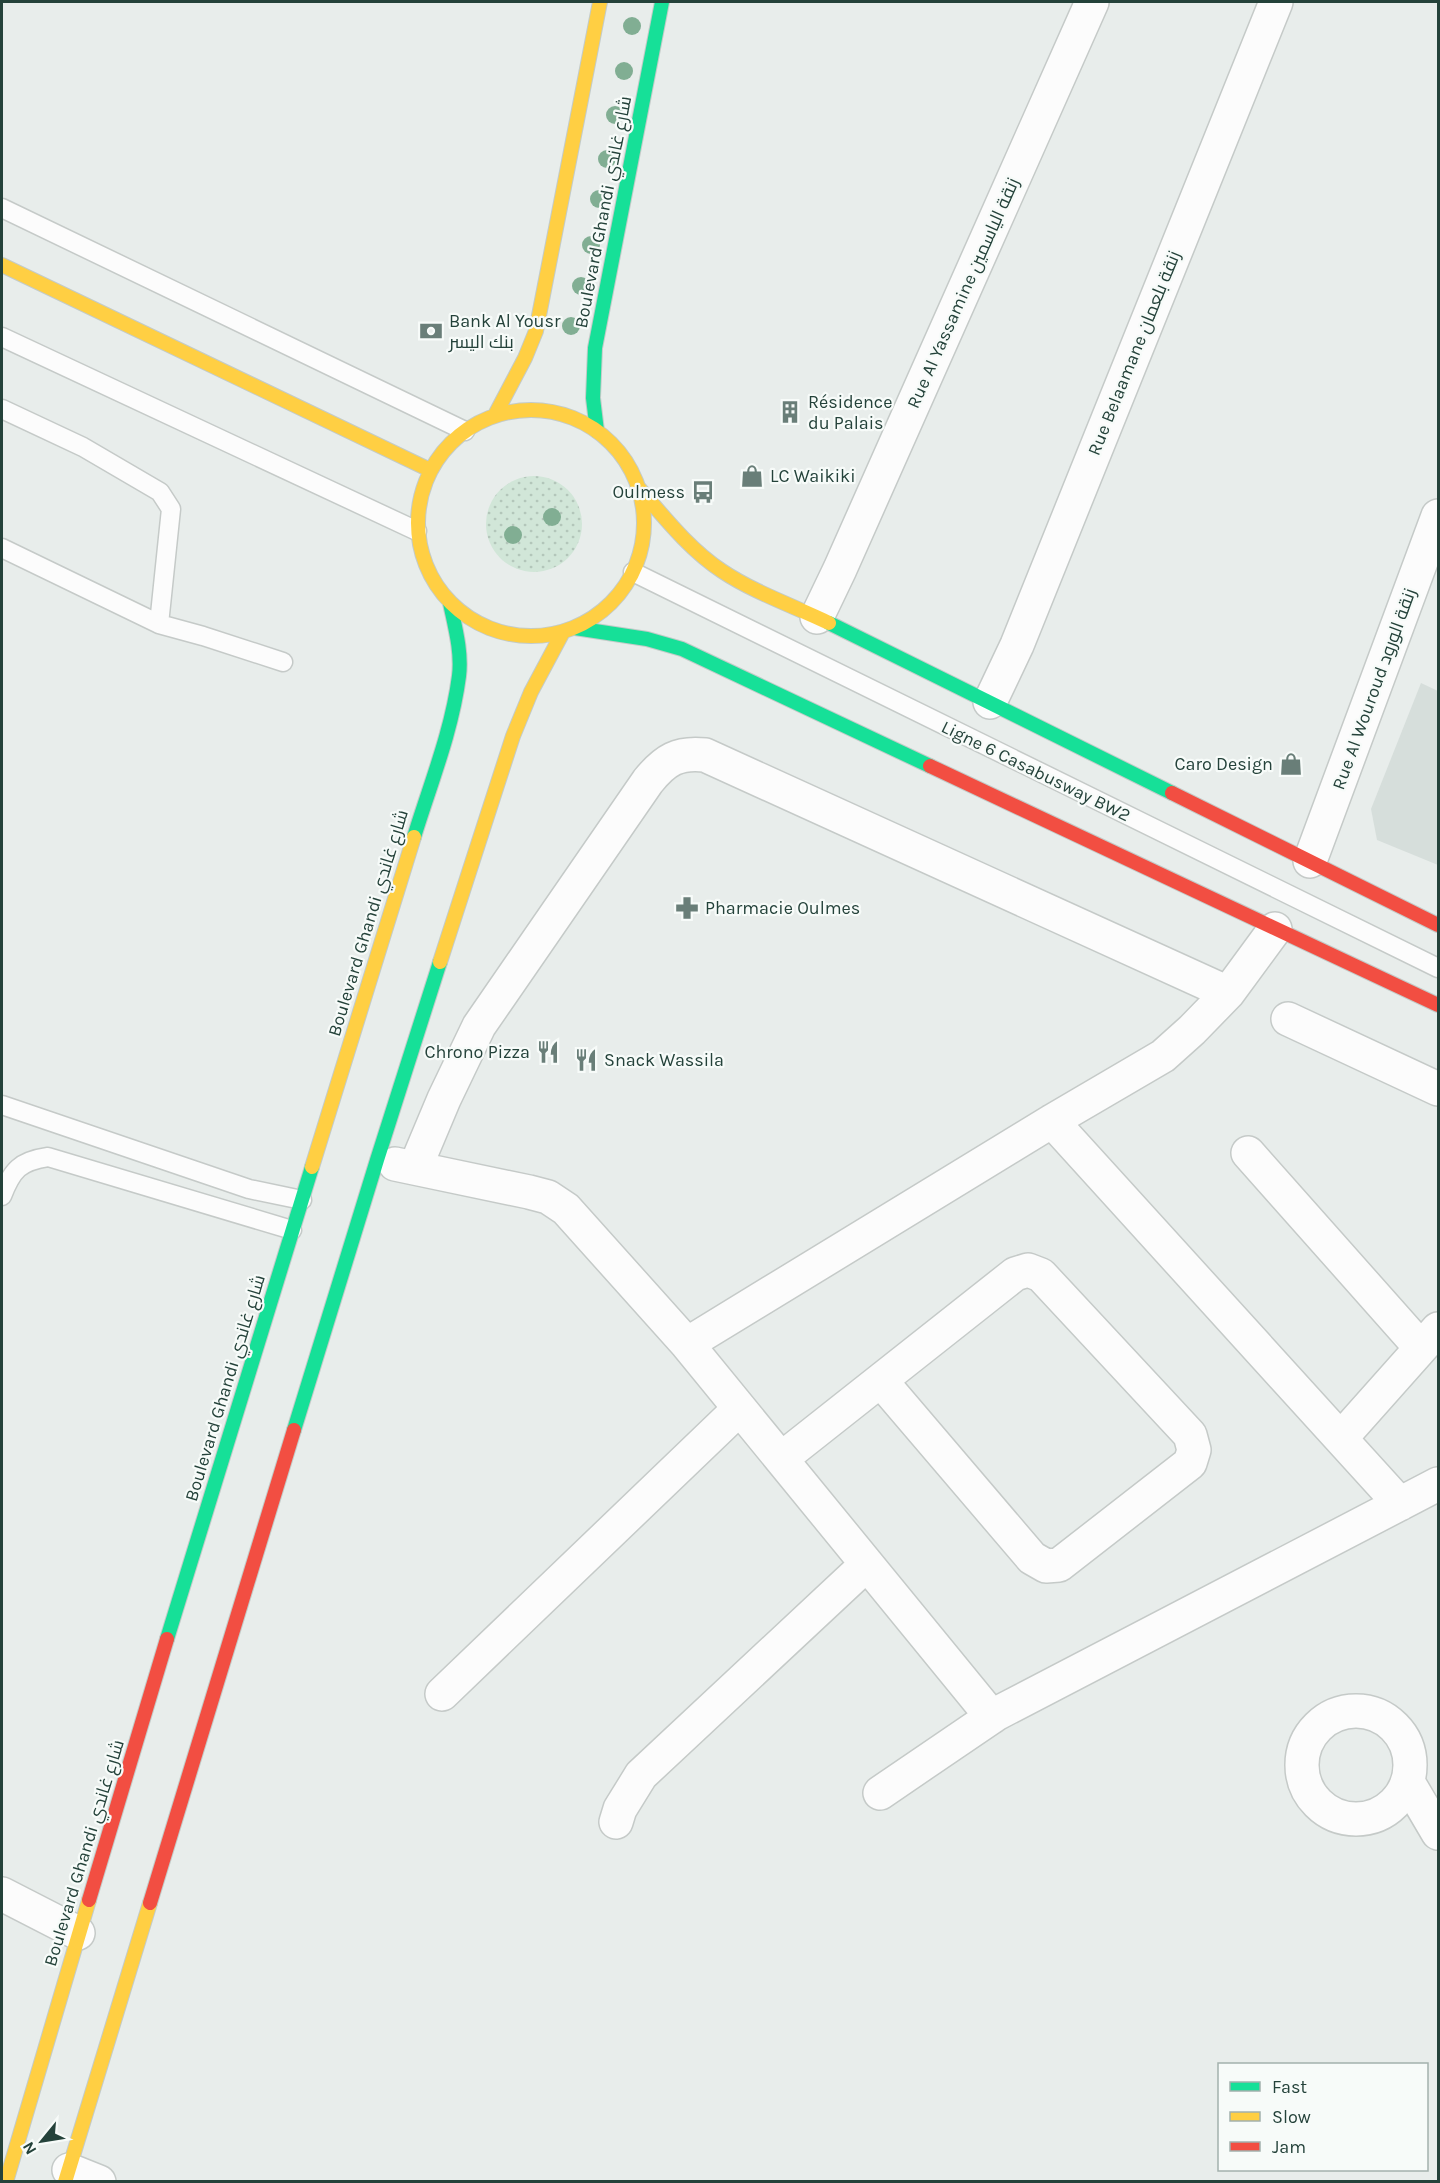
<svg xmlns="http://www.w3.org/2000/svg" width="1440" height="2183" font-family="Karla,Cairo,sans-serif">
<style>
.built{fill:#d6dedb}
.grass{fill:url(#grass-dots)}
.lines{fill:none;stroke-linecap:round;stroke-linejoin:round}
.lane-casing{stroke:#c5cac8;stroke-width:21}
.street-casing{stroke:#c5cac8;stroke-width:36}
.fast-casing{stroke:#c3cbc8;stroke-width:16}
.slow-casing{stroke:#c3cbc8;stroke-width:16}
.jam-casing{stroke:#c3cbc8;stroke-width:16}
.lane{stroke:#fcfcfc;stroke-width:18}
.street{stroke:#fcfcfc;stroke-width:33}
.fast{stroke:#16e098;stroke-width:14}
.slow{stroke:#ffcf43;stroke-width:14}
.jam{stroke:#f24e42;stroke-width:14}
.tree{fill:#81ae93}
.labels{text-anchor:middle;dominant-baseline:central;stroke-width:4.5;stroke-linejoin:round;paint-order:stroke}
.street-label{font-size:18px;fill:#24423a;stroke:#f7fbf9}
.poi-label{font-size:18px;fill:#24423a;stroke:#f7fbf9;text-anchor:start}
</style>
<defs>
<pattern id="grass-dots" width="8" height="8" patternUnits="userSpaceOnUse" patternTransform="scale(1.5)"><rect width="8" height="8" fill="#d1e6d8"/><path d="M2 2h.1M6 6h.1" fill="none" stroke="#b3c6ba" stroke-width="1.8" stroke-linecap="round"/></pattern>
</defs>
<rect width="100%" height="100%" fill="#e8edeb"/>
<path class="built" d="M1421,683L1438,691V865L1377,840L1371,809Z"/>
<path class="grass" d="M486 524a48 48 0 1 1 96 0a48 48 0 1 1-96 0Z"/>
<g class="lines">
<g class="lane-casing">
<path id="lane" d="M2,208L465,431
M2,337L417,531
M2,409L83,447L160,492L171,509L159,624
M2,548L159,624L203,636L283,662
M633,572L1438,968
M2,1105L249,1189L302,1200
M2,1196C12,1170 20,1161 48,1157L292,1230"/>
</g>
<g class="street-casing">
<path id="street" d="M817,617L840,569L1092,2
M990,702L1017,645L1276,2
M1310,861L1438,516
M1288,1019L1438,1089
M1052,1121L1400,1504
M1248,1153L1421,1348
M395,1164L529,1192L548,1197L566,1209L687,1344L992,1717
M415,1168L444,1099L479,1026L648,781C665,760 678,752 705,755L1228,993
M687,1344L1052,1121L1163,1056L1192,1030L1228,993L1275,929
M1341,1438L1438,1329
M781,1459L1015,1274L1028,1270L1041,1275L1190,1435L1194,1450L1190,1463L1059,1565L1046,1566L1032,1558L881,1381
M442,1694L739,1409
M1302 1765a54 54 0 1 1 108 0a54 54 0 1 1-108 0Z
M1408,1782L1438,1833
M880,1793L996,1714L1438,1484
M616,1822L620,1809L641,1775L867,1564
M2,1894L78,1933
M69,2170L99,2182"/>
</g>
<g class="fast-casing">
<path id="fast" d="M597,431L593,398L595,348L662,2
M829,623L1172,793
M575,628L647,639L682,649L930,766
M414,837C430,785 452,731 459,676C462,652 455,627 450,603
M294,1430L377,1160L440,962
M167,1639L312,1167"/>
</g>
<g class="slow-casing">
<path id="slow" d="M2,265L430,470
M418 523a113 113 0 1 1 226 0a113 113 0 1 1-226 0Z
M495,415L525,358L536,331L600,2
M638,487C664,517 689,549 722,571C755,593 794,606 829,623
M440,962L513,736L531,692L563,632
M312,1167L414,837
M6,2182L89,1900
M65,2182L150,1903"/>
</g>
<g class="jam-casing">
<path id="jam" d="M930,766L1438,1005
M1172,793L1438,925
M89,1900L167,1639
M150,1903L294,1430"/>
</g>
<use href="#lane" class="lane"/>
<use href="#street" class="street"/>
<use href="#fast" class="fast"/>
<use href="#slow" class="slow"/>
<use href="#jam" class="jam"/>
</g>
<g class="tree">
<circle cx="632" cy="26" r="9"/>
<circle cx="624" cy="71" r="9"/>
<circle cx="615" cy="115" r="9"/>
<circle cx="607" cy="159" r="9"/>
<circle cx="599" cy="199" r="9"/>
<circle cx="591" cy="245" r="9"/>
<circle cx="581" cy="286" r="9"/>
<circle cx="571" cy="326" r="9"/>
<circle cx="552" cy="517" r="9"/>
<circle cx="513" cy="535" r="9"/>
</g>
<defs>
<g id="bank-bare" transform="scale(1.8)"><path d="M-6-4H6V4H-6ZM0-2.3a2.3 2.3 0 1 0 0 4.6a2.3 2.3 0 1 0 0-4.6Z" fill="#697e78" stroke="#f7fbf9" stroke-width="2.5" paint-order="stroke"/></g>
<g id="building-bare" transform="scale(1.8)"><path d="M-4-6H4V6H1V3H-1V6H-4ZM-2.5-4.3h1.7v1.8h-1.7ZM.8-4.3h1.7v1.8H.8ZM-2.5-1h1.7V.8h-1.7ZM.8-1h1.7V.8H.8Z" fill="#697e78" stroke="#f7fbf9" stroke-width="2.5" paint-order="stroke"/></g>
<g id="shop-bare" transform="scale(1.8)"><path d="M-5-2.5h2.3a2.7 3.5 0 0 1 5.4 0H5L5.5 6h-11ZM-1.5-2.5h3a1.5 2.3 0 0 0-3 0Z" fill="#697e78" stroke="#f7fbf9" stroke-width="2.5" paint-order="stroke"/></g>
<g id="bus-bare" transform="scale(1.8)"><path d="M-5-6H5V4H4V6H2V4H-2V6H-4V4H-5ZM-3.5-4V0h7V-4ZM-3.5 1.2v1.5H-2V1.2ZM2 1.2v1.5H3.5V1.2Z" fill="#697e78" stroke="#f7fbf9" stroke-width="2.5" paint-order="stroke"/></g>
<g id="pharmacy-bare" transform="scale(1.8)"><path d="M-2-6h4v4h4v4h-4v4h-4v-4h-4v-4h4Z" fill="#697e78" stroke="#f7fbf9" stroke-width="2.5" paint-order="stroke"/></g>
<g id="restaurant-bare" transform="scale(1.8)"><path d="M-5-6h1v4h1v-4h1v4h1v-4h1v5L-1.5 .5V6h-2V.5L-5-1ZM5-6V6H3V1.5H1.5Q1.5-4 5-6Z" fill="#697e78" stroke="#f7fbf9" stroke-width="2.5" paint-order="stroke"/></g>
</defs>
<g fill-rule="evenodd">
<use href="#bank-bare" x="431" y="331"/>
<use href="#building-bare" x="790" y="412"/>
<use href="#shop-bare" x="752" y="476"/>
<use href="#bus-bare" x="703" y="492"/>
<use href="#shop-bare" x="1291" y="764"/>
<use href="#pharmacy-bare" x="687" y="908"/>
<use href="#restaurant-bare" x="548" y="1052"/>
<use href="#restaurant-bare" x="586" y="1060"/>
</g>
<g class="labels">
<g class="street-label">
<text transform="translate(603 212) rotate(-79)">Boulevard Ghandi شارع غاندي</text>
<text transform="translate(963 293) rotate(-66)">Rue Al Yassamine زنقة الياسمين</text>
<text transform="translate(1134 353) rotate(-68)">Rue Belaamane زنقة بلعمان</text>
<text transform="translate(1374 689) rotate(-70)">Rue Al Wouroud زنقة الورود</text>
<text transform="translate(1036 771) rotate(26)">Ligne 6 Casabusway BW2</text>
<text transform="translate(368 923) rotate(-73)">Boulevard Ghandi شارع غاندي</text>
<text transform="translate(225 1388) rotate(-73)">Boulevard Ghandi شارع غاندي</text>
<text transform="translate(84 1853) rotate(-73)">Boulevard Ghandi شارع غاندي</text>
</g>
<g class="poi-label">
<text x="449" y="321">Bank Al Yousr<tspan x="449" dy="21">بنك اليسر</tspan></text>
<text x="808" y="402">Résidence<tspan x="808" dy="21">du Palais</tspan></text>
<text x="770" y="476">LC Waikiki</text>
<text x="685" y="492" text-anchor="end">Oulmess</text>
<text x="1273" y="764" text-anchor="end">Caro Design</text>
<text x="705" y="908">Pharmacie Oulmes</text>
<text x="530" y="1052" text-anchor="end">Chrono Pizza</text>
<text x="604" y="1060">Snack Wassila</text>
</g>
</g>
<rect width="1440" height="2183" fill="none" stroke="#24423a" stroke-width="6"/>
<rect x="1218" y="2063" width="210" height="108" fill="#f7fbf9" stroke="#a3b1ad" stroke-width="1.5"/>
<rect x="1230" y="2082" width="30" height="9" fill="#16e098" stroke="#a3b1ad" stroke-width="1.5"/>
<text x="1272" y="2093" font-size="18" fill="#24423a">Fast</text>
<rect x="1230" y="2112" width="30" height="9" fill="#ffcf43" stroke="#a3b1ad" stroke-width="1.5"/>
<text x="1272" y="2123" font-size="18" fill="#24423a">Slow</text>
<rect x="1230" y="2142" width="30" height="9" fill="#f24e42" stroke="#a3b1ad" stroke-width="1.5"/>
<text x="1272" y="2153" font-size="18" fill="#24423a">Jam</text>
<g transform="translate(42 2141) rotate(240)" stroke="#f7fbf9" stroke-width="4.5" paint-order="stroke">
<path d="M0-4.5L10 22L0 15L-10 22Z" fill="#24423a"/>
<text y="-9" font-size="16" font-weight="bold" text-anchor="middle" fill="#24423a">N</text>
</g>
</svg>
